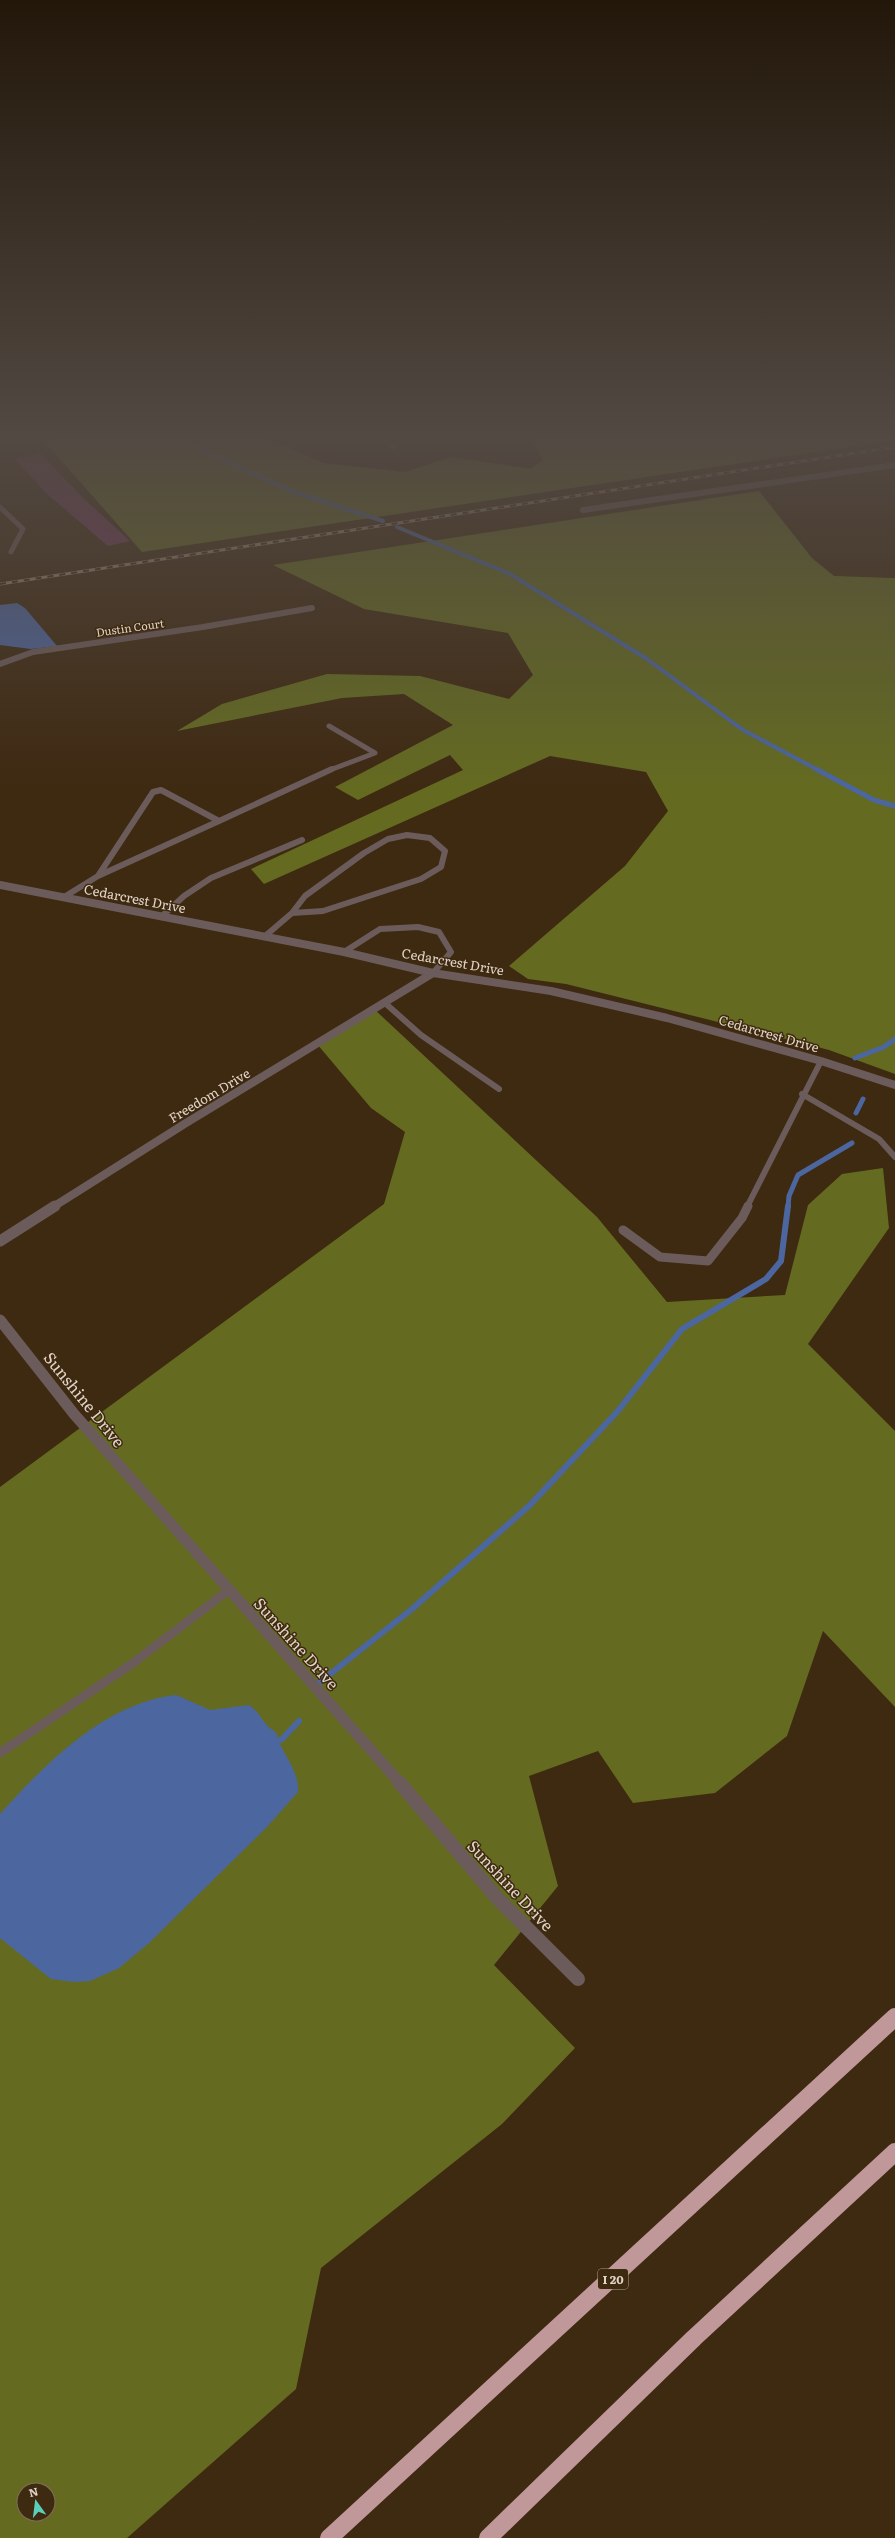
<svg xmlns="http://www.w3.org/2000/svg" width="895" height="2538" font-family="Literata,serif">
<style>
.forest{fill:#646b20;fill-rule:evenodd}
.water{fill:#4c66a0}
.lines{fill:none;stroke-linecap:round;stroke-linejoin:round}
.stream-far2{stroke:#4c66a0;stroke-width:4}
.stream-far1{stroke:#4c66a0;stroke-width:5}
.stream{stroke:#4c66a0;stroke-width:6}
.building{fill:#71375f}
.service-far2{stroke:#6c5b5b;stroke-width:5}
.service-far1{stroke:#6c5b5b;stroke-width:6}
.service{stroke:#6c5b5b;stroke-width:9}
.minor-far3{stroke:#6c5b5b;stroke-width:6}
.minor-far2{stroke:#6c5b5b;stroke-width:8}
.minor-far1{stroke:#6c5b5b;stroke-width:11}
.minor{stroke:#6c5b5b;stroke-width:14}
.tertiary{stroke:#6c5b5b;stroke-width:8}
.motorway{stroke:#c0989a;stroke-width:18}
.rail-casing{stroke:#988775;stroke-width:3}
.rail{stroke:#3e2911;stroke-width:2;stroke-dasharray:6;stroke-linecap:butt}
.labels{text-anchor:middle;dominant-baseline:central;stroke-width:3;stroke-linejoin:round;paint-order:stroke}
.far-street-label{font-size:11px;fill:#e2d4c7;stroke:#3e2911}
.shield{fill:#3e2911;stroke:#b1a190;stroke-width:1}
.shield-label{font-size:12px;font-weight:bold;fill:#e2d4c7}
.street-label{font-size:13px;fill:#e2d4c7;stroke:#3e2911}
.near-street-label{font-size:16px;fill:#e2d4c7;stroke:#3e2911}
</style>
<rect width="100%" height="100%" fill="#3e2911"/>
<path class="forest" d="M56,437H264L323,463L405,472L451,457L531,469L543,460L529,437H895V440L142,552L44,441Z
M759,491L812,558L834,576L895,578V1074L829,1050L794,1041L566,984L528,979L509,966L625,866L668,811L646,772L550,756L264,884L251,869L463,770L450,755L358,800L335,787L453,725L404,694L342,698L177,731L222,704L327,674L420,676L509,699L533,675L508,633L364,609L273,565Z
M374,1009L597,1217L667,1302L785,1295L808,1205L842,1174L883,1168L889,1228L808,1344L895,1431V1707L823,1631L787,1736L715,1793L633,1803L598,1751L529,1776L558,1886L494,1965L575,2048L502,2124L321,2268L296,2389L127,2538H0V1487L384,1204L405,1132L371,1108L317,1044ZM24,2490H48V2514H24Z"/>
<path class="water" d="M17,603L25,608L57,646L31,649L0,645V605Z
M176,1695L210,1710L249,1705C261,1713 264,1727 276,1732C281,1754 299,1768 298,1792L266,1828L149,1943L119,1968L90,1981L74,1982L51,1979L0,1938V1814C45,1764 106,1702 176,1695Z"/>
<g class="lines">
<path class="stream-far2" d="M175,437L291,491L383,521
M397,527L510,574L647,659L743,730L818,770"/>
<path class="stream-far1" d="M816,769L874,800L895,806
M855,1058L884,1047L895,1039
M856,1113L863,1099
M788,1207L789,1196L798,1175L852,1143"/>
<path class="stream" d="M320,1682L412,1609L530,1505L617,1412L682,1329L766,1279L781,1261L788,1206
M272,1745L282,1739L299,1721"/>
</g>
<path class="building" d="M40,453L83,498L130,541L108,546L46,493L15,459Z"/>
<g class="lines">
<path class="service-far2" d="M0,507L23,529L11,552
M329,726L375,753L330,770"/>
<path class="service-far1" d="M407,835L430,838L445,851L441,867L421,879L323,911L292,913L305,896L364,853L388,839Z
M98,876L219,821
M64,897L98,876L153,792L161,790L219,821L332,769
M161,917L184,896L211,878L302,840
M264,937L292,913
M344,952L380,929L418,927L439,932L451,952L433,973
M385,1003L421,1035L499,1089
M802,1094L879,1139L895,1157
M747,1207L821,1061"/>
<path class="service" d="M623,1230L660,1257L708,1261L742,1218L748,1206
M0,1753L133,1663L229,1590"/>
<path class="minor-far3" d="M381,437L395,447
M583,510L895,465
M0,664L33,652L203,627L312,608"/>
<path class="minor-far2" d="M53,1207L186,1123L433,973"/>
<path class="minor-far1" d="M0,1241L55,1206
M0,1320L74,1414L400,1783"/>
<path class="minor" d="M399,1782L497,1898L578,1979"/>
<path class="tertiary" d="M0,885L344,952L433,973L551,991L667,1018L821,1061L895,1085"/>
<path class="motorway" d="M329,2538L895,2017
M488,2538L694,2338L895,2152"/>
<g class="rail-casing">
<path id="rail" d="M0,584L895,447"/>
</g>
<use href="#rail" class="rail"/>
</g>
<linearGradient id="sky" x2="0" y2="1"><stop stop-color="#221709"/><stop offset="0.55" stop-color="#524943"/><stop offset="1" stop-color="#524943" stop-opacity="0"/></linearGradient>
<rect width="895" height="792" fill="url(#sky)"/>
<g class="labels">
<g class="far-street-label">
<text transform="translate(130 627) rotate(-8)">Dustin Court</text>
</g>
<rect class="shield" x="598" y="2269" width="30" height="20" rx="3"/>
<g class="shield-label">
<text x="613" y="2279">I 20</text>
</g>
<g class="street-label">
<text transform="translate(135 898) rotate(11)">Cedarcrest Drive</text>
<text transform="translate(453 961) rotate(10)">Cedarcrest Drive</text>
<text transform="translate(769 1033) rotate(16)">Cedarcrest Drive</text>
<text transform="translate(209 1095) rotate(-31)">Freedom Drive</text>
</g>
<g class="near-street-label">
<text transform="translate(85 1399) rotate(51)">Sunshine Drive</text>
<text transform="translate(297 1643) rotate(48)">Sunshine Drive</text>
<text transform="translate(511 1885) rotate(47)">Sunshine Drive</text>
</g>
</g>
<g transform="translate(36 2502) rotate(346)"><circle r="19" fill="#3e2911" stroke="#806d5a"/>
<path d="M0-3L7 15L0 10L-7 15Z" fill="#5bcebc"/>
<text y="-6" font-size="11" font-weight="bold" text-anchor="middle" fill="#e2d4c7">N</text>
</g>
</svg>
